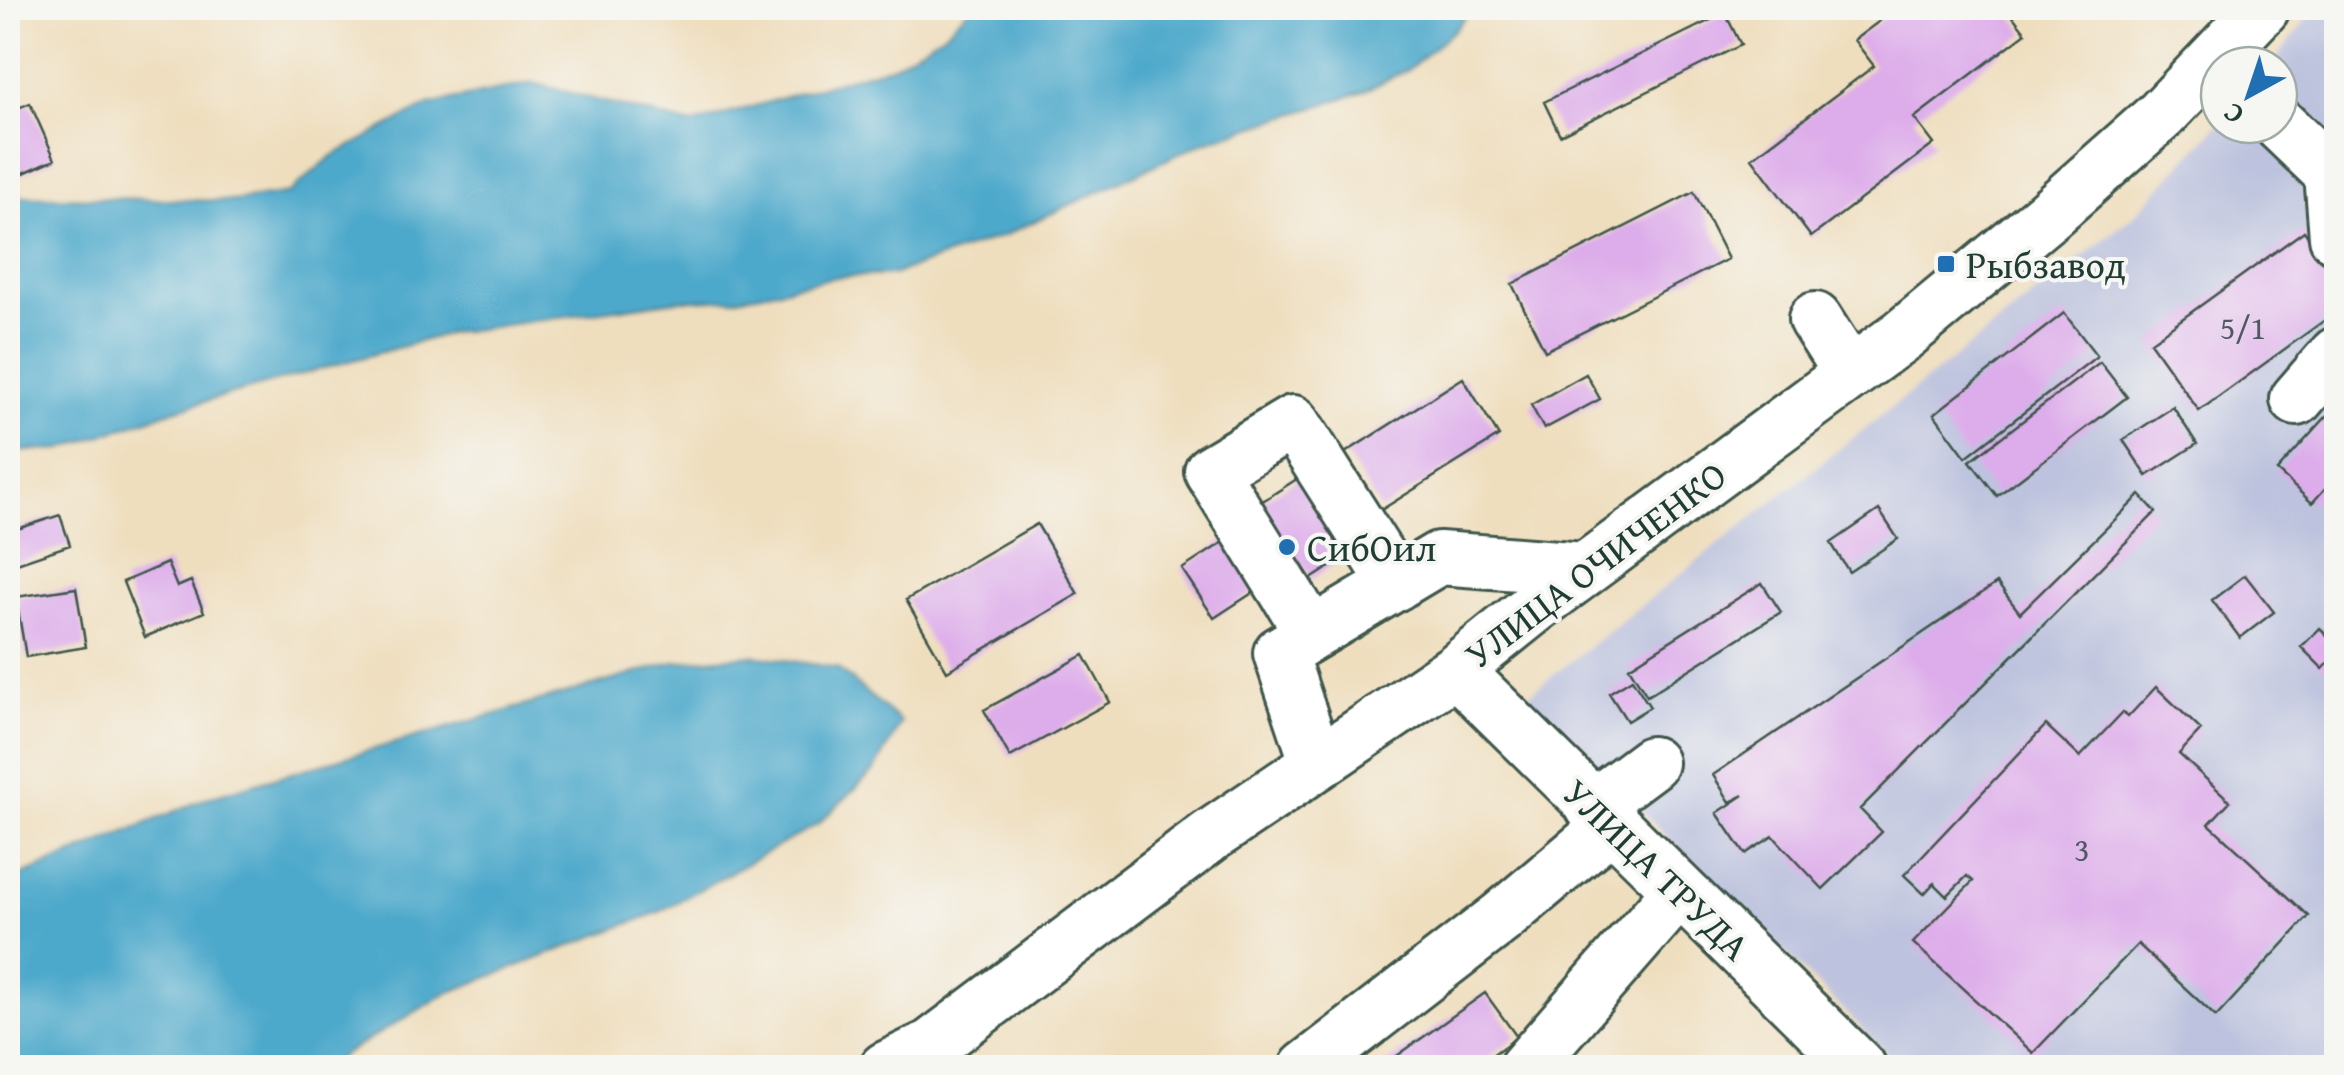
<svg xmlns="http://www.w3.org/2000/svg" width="2344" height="1075" font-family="'Gentium Book Plus',serif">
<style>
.industrial{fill:#bdc3de}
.water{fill:#4da9cb;stroke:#367380;stroke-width:2.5}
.building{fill:#ddacea}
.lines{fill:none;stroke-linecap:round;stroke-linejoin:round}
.minor-casing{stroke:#3e5549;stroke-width:58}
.minor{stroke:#fff;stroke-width:52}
.poi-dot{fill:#1f6fb2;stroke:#f6f6f2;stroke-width:4}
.labels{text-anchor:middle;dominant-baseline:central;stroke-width:8;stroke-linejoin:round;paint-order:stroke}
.number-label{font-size:32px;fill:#4e5962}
.poi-label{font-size:38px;fill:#1f3d34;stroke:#f6f6f2;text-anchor:start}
.street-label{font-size:38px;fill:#1f3d34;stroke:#f6f6f2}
</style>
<rect width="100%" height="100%" fill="#f6f6f2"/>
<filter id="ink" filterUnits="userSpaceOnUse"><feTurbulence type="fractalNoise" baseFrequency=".01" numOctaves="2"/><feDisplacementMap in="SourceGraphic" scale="20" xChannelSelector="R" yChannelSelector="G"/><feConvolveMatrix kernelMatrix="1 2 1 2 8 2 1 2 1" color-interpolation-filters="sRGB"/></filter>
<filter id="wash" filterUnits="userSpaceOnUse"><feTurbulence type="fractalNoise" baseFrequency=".0048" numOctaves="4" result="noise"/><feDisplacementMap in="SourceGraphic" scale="40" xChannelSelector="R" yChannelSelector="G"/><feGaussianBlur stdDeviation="2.25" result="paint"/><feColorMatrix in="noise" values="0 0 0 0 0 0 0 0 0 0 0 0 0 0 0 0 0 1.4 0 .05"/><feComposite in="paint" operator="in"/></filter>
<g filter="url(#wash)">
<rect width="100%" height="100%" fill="#efdebe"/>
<path class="industrial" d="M2315,8H2336V1067H1901L1549,720L1523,699L2135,215L2219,124L2279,125V65H2272Z"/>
<path class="water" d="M970,8H1472L1455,29L1409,69L1359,93L1202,143L1003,236L892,275L836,277L733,299L677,300L450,333L174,410L62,449L8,452V196L234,201L289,193L332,156L429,105L533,83L691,125L893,65L943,34Z
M753,655L837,668L901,722L875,770L818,824L659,912L445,994L323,1067H8V881L212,796L675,662Z"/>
<g id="blocks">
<path class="building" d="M778,8H812V9L780,16Z
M1897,8H2006L2026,33L1914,118L1934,144L1811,237L1752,158L1874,66L1854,40Z
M1725,13L1741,45L1560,135L1544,102Z
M30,103L55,159L8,180V112Z
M1694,192L1728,259L1545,351L1512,284Z
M2304,231L2336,276V312L2199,411L2150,342Z
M2064,313L2097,356L1966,457L1934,414Z
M2100,362L2127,397L1997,496L1970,461Z
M1586,374L1600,399L1544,429L1531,405Z
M1463,378L1499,436L1381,510L1345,453Z
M2336,406V476L2312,503L2277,471Z
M2173,407L2197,444L2147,476L2123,440Z
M1300,477L1350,554L1311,579L1300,562L1214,618L1182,569L1228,539L1258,504Z
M2140,495L2156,512L1860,809L1882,832L1823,889L1773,836L1745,854L1717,813L1744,795L1730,802L1713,775L1997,583L2020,613Z
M1879,510L1898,539L1849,572L1831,543Z
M60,515L70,545L8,566V532Z
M1037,524L1078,594L947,671L906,600Z
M167,563L177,587L191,581L204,612L145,637L123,582Z
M2245,575L2274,612L2240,638L2212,600Z
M1762,583L1781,612L1647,696L1629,667Z
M76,588L86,647L26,657L16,597Z
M2320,628L2336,644V655L2323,669L2301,647Z
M1084,655L1110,702L1010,757L984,710Z
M1632,679L1650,707L1627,721L1609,693Z
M2156,687L2201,730L2179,754L2230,801L2209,824L2309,916L2216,1017L2138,944L2033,1053L1913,943L1973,881L1967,876L1947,896L1934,883L1924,894L1904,875L2046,725L2080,757L2123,712L2128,717Z
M1485,993L1517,1037L1474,1068H1380Z"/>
</g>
</g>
<g filter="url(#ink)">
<use href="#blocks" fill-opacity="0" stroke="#3e5549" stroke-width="2.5"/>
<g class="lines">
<g class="minor-casing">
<path id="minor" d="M2279,124L2331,174L2336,237
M1815,319L1850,374
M2297,399L2336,354
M1312,634L1211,471L1293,422L1396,584
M1456,670L1860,1068
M1317,764L1280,653L1439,558L1585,569
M1592,807L1651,763
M886,1068L931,1046L1210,836L1456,670L1537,605L1903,335L2048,215L2161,115L2263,8
M1306,1068L1502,917L1611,825
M1525,1068L1679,891"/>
</g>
<use href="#minor" class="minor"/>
</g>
</g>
<g class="poi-dot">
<rect x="1936" y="254" width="20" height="20" rx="5"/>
<circle cx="1287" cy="547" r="10"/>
</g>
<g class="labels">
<g class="number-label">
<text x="2243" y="327">5/1</text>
<text x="2082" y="849">3</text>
</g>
<g class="poi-label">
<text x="1966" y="264">Рыбзавод</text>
<text x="1307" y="547">СибОил</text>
</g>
<g class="street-label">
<text transform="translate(1595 564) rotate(-37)">УЛИЦА ОЧИЧЕНКО</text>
<text transform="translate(1657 869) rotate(44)">УЛИЦА ТРУДА</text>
</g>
</g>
<rect width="2344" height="1075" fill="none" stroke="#f6f6f2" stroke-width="40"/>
<g transform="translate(2249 95) rotate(220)"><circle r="48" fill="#f6f6f2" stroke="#a0aca6" stroke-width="2.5"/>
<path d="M0-8L18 38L0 25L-18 38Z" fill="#1f6fb2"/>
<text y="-15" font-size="28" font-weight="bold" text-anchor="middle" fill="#1f3d34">С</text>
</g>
</svg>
